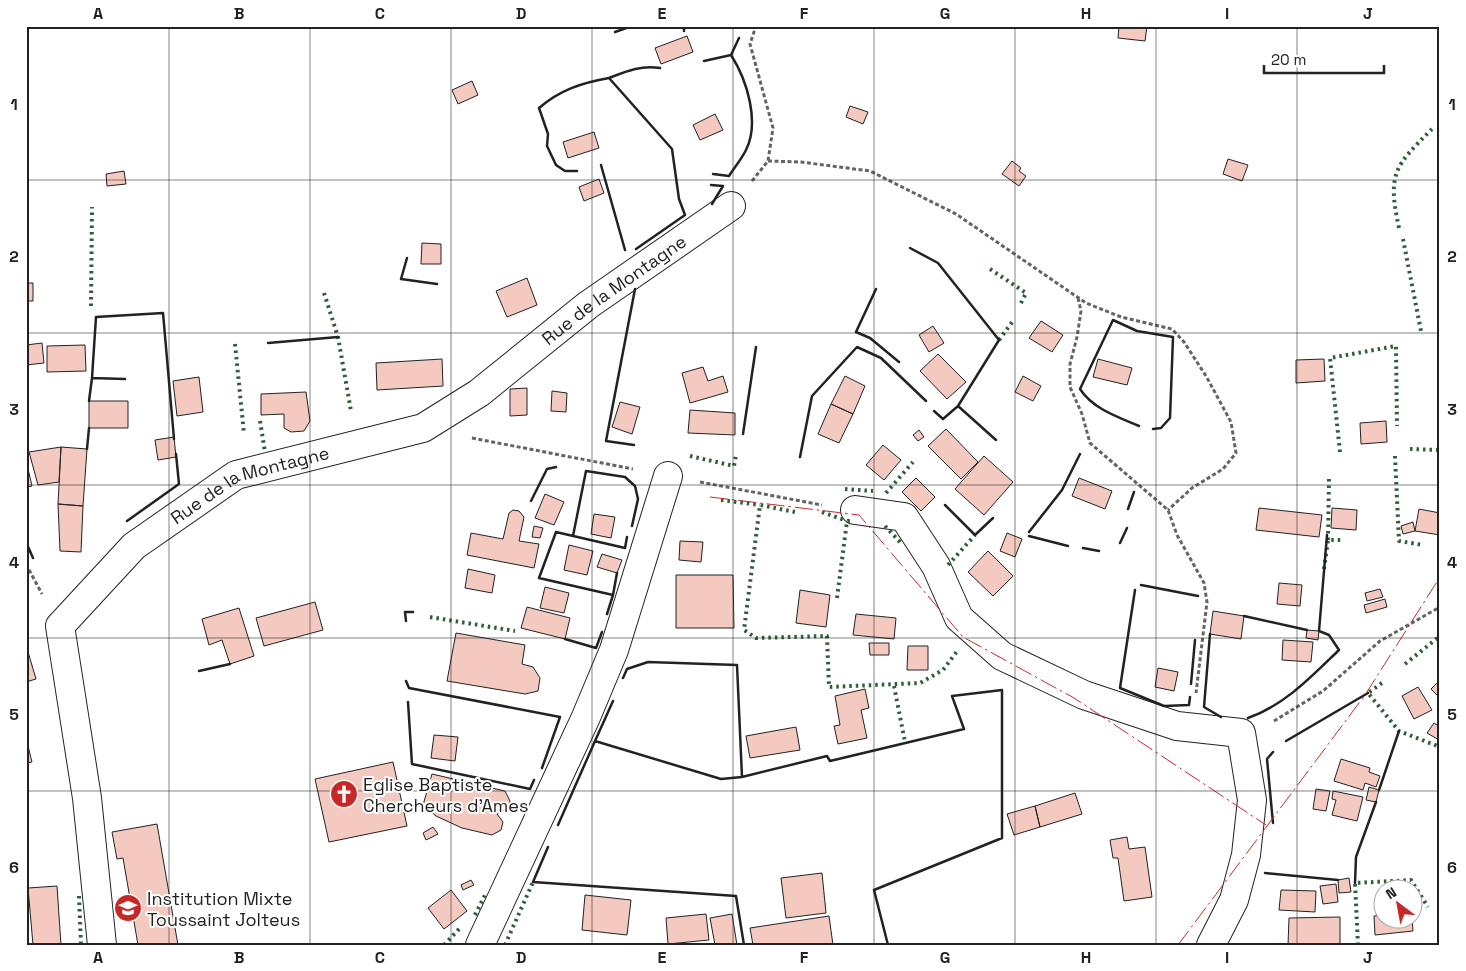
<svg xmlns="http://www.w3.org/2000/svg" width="1466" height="971" font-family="'Space Grotesk',sans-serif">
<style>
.building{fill:#f3c9c0;stroke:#222}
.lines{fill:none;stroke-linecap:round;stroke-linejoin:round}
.street-casing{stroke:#222;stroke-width:30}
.path{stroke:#646464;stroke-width:3;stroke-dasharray:4 2.5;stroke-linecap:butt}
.street{stroke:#fff;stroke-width:28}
.hedge{stroke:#2f5e38;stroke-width:4;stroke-dasharray:2.5 4;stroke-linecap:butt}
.wall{stroke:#222;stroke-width:2.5}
.power{stroke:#c62828;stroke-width:1;stroke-dasharray:18 4 2.5 4;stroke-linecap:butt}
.grid{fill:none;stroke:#222;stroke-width:1;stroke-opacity:0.55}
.labels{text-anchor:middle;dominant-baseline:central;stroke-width:4;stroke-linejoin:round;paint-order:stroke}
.street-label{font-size:18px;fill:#222;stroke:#fff}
.poi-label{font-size:18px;fill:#222;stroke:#fff;text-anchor:start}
.neatline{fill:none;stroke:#222;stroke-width:2}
.grid-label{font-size:16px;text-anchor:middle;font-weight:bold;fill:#222}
</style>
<rect width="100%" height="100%" fill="#fff"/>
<path class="building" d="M1119,26H1147L1145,41L1118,38Z
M687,36L693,52L661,64L655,48Z
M472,81L478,95L458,104L452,90Z
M850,106L868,112L863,124L846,117Z
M715,114L723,130L700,140L693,125Z
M594,132L599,148L568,158L563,142Z
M1228,159L1248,165L1242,181L1223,174Z
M1012,161L1021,168L1019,171L1026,176L1019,186L1002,174Z
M124,171L126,184L107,186L106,174Z
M599,179L604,193L584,201L579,187Z
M422,243L441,244V264H421Z
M527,278L537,305L507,317L496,291Z
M26,283H33V301H26Z
M1041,321L1063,335L1052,352L1029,338Z
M933,326L944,343L929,352L919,335Z
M42,343L44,363L26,365V345Z
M85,345L86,371L47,372V346Z
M938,354L966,382L947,399L920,371Z
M442,359L443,386L377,390L376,363Z
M1098,359L1132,368L1127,385L1093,377Z
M1324,359L1325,381L1296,383V360Z
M703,367L708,381L723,376L728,392L690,403L682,373Z
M845,376L865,386L853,414L831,404Z
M1023,376L1041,386L1033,401L1015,392Z
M199,377L203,412L177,416L173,381Z
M527,388V415L510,416V389Z
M552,391L567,393L566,412L551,411Z
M306,392L310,421L304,431L291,432L284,428V414L261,415V394Z
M89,401H128V428H89Z
M620,402L640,407L632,434L612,427Z
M831,404L853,414L839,443L818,434Z
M690,410L735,413V435L688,433Z
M1386,421L1387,442L1361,444L1360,423Z
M946,429L978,462L961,479L928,446Z
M919,430L924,437L918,441L913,435Z
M174,437L176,457L158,460L155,440Z
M883,445L901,460L884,480L866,465Z
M61,447L87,449L83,506L58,504Z
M61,447L59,482L38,485L29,452Z
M984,456L1013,482L984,515L955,489Z
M26,460L32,486L26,487Z
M916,478L935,497L921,511L902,492Z
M1079,478L1112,491L1105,509L1072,496Z
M545,494L564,502L554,525L535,518Z
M58,504L83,506L81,552L60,551Z
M1259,508L1322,515L1319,537L1256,530Z
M1332,508L1357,510L1356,530L1331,528Z
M1419,509L1440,513V535L1415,531Z
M513,510L519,511L524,517L519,541L539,544L534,568L467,555L471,533L503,539L509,513Z
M594,514L615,517L611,538L591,534Z
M1413,522L1415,531L1403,534L1401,526Z
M534,526L543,528L540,538L532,537Z
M1007,533L1022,539L1015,557L1000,551Z
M680,541L703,542L701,562L679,560Z
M569,545L593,551L587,575L564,570Z
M988,551L1013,576L993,596L968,572Z
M602,554L622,560L617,573L597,567Z
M468,569L495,575L492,593L465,588Z
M676,575H733L734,628H676Z
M1279,583L1302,585L1300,606L1277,604Z
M545,587L569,593L564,613L540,608Z
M1380,589L1383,597L1367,601L1365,593Z
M800,590L830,595L826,627L796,623Z
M1385,599L1387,607L1366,613L1364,605Z
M315,602L323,630L264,646L256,618Z
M527,607L570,618L565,639L521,628Z
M239,608L254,656L230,664L222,640L209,645L202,619Z
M1213,611L1244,616L1241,639L1210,634Z
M856,614L896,618L894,639L853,635Z
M1307,630L1319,631L1318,640L1306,638Z
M456,633L525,645L522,664L533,667L540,678L538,691L525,694L447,681Z
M1283,640L1313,642L1311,662L1282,660Z
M869,643H889V655H870Z
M26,645L36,679L26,682Z
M908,646H928V670H907Z
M1158,668L1178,672L1174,691L1155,687Z
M1440,680V698L1431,689Z
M1418,687L1432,710L1414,719L1402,696Z
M865,689L869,708L861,710L867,738L838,744L834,726L840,725L835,696Z
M1434,723L1440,727L1439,740L1427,733Z
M796,727L800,750L750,758L746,736Z
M434,735L458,737L455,761L431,758Z
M26,738L32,762L26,763Z
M1341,759L1370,768L1369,772L1380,776L1376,787L1365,783L1363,790L1334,781Z
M393,762L407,826L329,842L315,779Z
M432,774L505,791L510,801L508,808L497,814L503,822L501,830L492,835L462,828L436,816L423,805Z
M1369,787L1379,790L1376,802L1366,800Z
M1316,789L1330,791L1326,811L1313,809Z
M1333,791L1363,797L1357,821L1332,815L1336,800L1332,799Z
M1075,793L1082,814L1040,827L1035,806Z
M1035,806L1040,827L1014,835L1007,814Z
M157,824L178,945H138L123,858L117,859L112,832Z
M433,827L438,834L426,840L423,833Z
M1127,837L1129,849L1145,847L1152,897L1124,901L1118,858H1113L1110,840Z
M822,873L826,913L786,918L781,878Z
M1349,878L1351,892L1339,893L1338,880Z
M471,880L474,885L463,890L461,885Z
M1336,884L1338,902L1323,904L1320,886Z
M57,886L61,945H33L28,888Z
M451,890L467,911L444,929L428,908Z
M1281,890L1316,891L1315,912L1279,910Z
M585,895L631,900L627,935L582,930Z
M706,914L709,940L668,944L666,918Z
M732,914L737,945H715L710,918Z
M1384,915V918H1412L1413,931L1375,935L1374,916Z
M829,916L833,945H753L750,928Z
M1340,917V945H1288L1289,918Z"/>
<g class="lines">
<g class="street-casing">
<g id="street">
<path d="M855,510L904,517L936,566L959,618L1002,656L1084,695L1177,726L1241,733L1252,800L1246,855L1234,900L1211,945"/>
<path id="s1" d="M102,945L87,798L60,626L134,546L236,475L423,428L479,393L588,305L731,206"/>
<path d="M480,945L586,717L614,650L668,476"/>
</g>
</g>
<path class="path" d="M768,161L801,162L870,171L956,214L1086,303L1121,317L1172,329L1184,342L1206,376L1231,422L1236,453L1223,469L1192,488L1168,510
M752,181L768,161L773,128L750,44L756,26
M1078,298L1081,311L1077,337L1070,364V387L1082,414L1090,443L1168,510L1177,535L1204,583L1207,602L1196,693
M472,438L633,469
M700,482L822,505
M26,564L42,594
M1274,721L1323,691L1380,641L1440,607"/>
<use href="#street" class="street"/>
<path class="hedge" d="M1399,228C1387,173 1395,166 1432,129
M1403,239L1421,331
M990,269L1026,293L1020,305
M324,293L338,337L351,411
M91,306L92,207
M999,340L1013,321
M235,344L244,434
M260,421L265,452
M1410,449L1440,450
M1340,452L1330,358L1396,346L1397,426
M690,456L734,466L736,455
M1395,456L1399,541L1423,545
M845,489L873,491
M886,493L913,462
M721,500L760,505
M795,512L760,505L744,630L756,638L827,636L829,687L920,683L943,670L958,650
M822,512L847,521
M885,526L901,543
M1328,540L1329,478
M1437,549H1440
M948,565L975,535
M1324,569L1328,540H1341
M837,598L847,521H851
M430,617L515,631
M1405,664L1440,636
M1382,683L1368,693L1399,731L1440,747
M894,686L905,742
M79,896L81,945
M475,915L486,893
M444,945L460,928
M505,945L533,882
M1358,945L1355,883L1411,880L1428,907"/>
<path class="wall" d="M684,31V26
M615,32L632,26
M704,61L731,55L739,38
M609,78C627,71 641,65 660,68
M601,165L625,250
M577,171H565L556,165L547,146L548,134L539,108C560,90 581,83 609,78L672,149L679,199L685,215L636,249
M713,174L729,176C734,168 741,160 746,150C760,122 747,80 731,55
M711,185L723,186L712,204
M910,248L938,263L999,340L958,406L943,419L934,411
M407,258L401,279L437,284
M876,289L856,332L870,338L899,362
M268,343L338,337
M125,379L92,378L96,317L163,313L174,439
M89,401L92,378
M958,406L996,440
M1139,426C1118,417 1093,409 1080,389L1113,320L1137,331L1173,337L1170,418L1161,428L1153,429
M743,434L756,347
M634,445L606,441L635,289
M87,449L89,428
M800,457L812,396L857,347L881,358L926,401
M531,501L547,469L556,467
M945,505L975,535L993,518
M1128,509L1134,492
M127,521L179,484L176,454
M1029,532L1062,490L1080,454
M573,536L586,471L625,477L635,486L638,499L632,526
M1029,536L1068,546
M26,542L33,558
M1120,543L1127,528
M625,548L627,537
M1083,548L1099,551
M1141,585L1198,596
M1135,590L1120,688L1164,706L1189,705L1190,697
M613,595L617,573
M607,614L613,595L539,578L556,532L625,548
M1244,616L1307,630
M406,621L405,612H413
M1210,634L1204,707L1221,717
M565,639L596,648L602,632
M199,671L230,664
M623,678L627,669L648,662L737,665L742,777
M406,681L409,688L560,717L542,768
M1191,684L1195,640
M408,702L412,764L530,789L534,780
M1248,718C1285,705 1312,676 1339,650L1329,635L1319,631L1327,535
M595,741L613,701
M1286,741L1368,693
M1273,752L1267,759L1273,823
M1379,790L1399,731
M558,825L595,741L721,779L742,777L827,756L830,761L964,729L952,696L1002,690V838L874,890L888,945
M548,847L533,882L736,896L744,945
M1265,873L1338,880
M1355,883L1356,857L1376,802"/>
<path class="power" d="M710,497L859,515L963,637L1074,698L1266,825
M1178,945L1365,695L1440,577"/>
</g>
<path class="grid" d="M169,26V945M310,26V945M451,26V945M592,26V945M733,26V945M874,26V945M1015,26V945M1156,26V945M1297,26V945M26,180H1440M26,333H1440M26,485H1440M26,638H1440M26,791H1440"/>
<defs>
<g id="church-disc" transform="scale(1.4375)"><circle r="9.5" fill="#c62828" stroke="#fff"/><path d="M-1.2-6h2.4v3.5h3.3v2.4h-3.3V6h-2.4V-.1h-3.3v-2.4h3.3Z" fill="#fff"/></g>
<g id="school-disc" transform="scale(1.4375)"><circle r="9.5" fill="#c62828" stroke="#fff"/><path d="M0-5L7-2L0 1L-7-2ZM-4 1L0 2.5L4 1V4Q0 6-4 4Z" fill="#fff"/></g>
</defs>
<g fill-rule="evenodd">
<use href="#church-disc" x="344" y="794"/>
<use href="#school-disc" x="128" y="908"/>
</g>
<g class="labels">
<g class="street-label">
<text stroke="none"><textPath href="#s1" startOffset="984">Rue de la Montagne</textPath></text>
<text stroke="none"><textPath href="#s1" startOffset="564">Rue de la Montagne</textPath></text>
</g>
<g class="poi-label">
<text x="363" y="784">Eglise Baptiste<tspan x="363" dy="21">Chercheurs d'Ames</tspan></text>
<text x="147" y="898">Institution Mixte<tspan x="147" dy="21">Toussaint Jolteus</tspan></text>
</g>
</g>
<rect width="1466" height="971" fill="none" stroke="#ffffff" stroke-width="55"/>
<g transform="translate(1398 904) rotate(328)"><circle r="24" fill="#ffffff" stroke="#a7a7a7"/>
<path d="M0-4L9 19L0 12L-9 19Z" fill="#c62828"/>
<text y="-8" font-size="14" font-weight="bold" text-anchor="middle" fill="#222222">N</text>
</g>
<path d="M1264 65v8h120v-8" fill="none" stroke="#222222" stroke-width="2.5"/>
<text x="1271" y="65" font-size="15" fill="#222222" stroke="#ffffff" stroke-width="4" paint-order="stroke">20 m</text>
<rect x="28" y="28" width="1410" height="916" class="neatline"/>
<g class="grid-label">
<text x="98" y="19">A</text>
<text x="239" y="19">B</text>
<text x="380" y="19">C</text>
<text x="521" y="19">D</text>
<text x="662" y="19">E</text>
<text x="804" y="19">F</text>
<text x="945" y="19">G</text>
<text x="1086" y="19">H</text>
<text x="1227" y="19">I</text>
<text x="1368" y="19">J</text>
<text x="14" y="110">1</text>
<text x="1452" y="110">1</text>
<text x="14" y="262">2</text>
<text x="1452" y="262">2</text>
<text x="14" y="415">3</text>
<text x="1452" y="415">3</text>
<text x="14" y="568">4</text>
<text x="1452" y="568">4</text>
<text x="14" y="720">5</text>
<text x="1452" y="720">5</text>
<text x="14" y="873">6</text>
<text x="1452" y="873">6</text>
<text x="98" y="963">A</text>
<text x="239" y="963">B</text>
<text x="380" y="963">C</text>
<text x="521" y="963">D</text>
<text x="662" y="963">E</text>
<text x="804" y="963">F</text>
<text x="945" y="963">G</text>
<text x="1086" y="963">H</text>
<text x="1227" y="963">I</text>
<text x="1368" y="963">J</text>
</g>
</svg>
